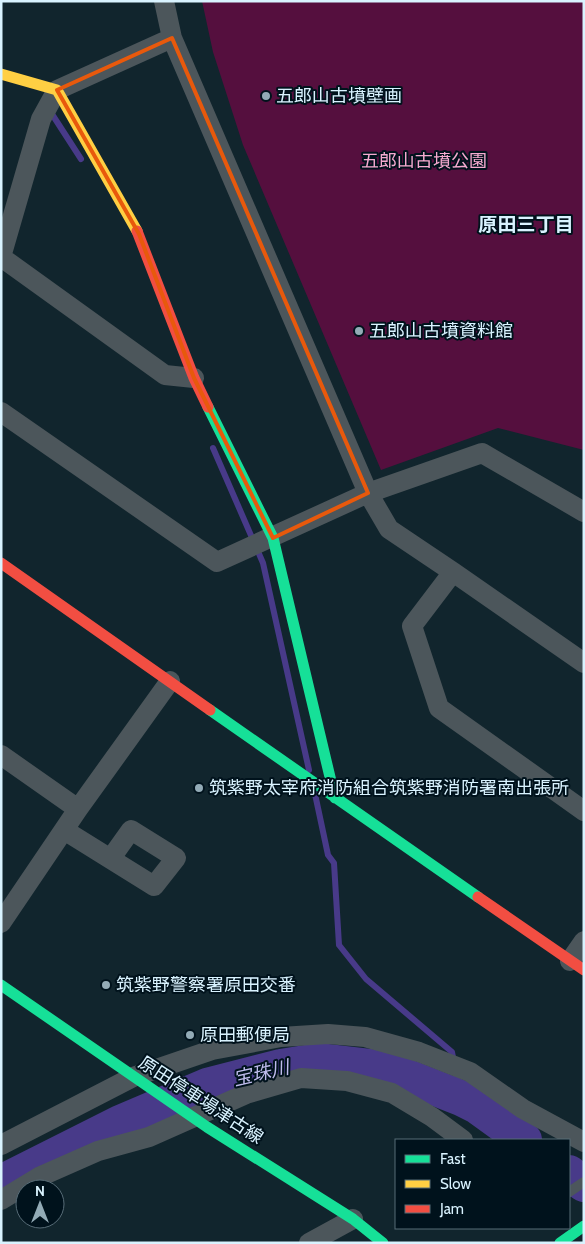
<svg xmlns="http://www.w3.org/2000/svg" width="585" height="1244" font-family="Cabin,'Noto Sans JP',sans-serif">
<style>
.green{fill:#550f3e}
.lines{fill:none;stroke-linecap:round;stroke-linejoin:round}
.stream{stroke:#483a89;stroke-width:6}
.river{stroke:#483a89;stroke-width:36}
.lane{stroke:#4c565b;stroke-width:10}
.street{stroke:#4c565b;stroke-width:20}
.fast{stroke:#16e098;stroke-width:11}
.slow{stroke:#ffcf43;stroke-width:11}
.jam{stroke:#f24e42;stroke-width:11}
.marked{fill:none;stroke:#e8590c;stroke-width:4;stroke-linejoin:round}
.poi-dot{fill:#93abb6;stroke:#00121c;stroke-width:2}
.labels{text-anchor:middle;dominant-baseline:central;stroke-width:4;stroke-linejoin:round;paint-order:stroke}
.poi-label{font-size:18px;fill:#d9f3ff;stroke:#00121c;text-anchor:start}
.park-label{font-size:18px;fill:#f5aad0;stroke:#00121c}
.street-label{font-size:18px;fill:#d9f3ff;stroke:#00121c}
.neighbourhood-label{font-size:19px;font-weight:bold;fill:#d9f3ff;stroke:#00121c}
.water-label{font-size:19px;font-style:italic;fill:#bfbcec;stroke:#00121c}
</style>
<rect width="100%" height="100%" fill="#11252d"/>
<path class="green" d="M202,1H584V450L498,428L381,470L243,145L213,52Z"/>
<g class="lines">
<path class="stream" d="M50,111L81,159
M213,448L263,563L309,770
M315,794L328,855L334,863L339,945L366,979L452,1052L461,1098"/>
<path class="river" d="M569,1173L584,1184
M1,1183L120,1123L207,1086L281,1067L318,1061L387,1069L461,1098L477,1106L524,1140"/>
<path class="lane" d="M569,1192L584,1182"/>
<path class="street" d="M164,1L172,38L368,493L389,529L453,572L584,663
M1,257L41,119L57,90L172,38
M1,257L165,375L194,378
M1,412L217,562L368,493L482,453L584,512
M453,572L412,626L439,708L584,811
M1,755L78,809
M64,830L154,886L176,858L131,830L111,858
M1,923L78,809L170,681
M570,961L584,941
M1,1145L133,1077L212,1050L281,1037L328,1034L365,1037L419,1052L470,1072L523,1109L584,1142
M1,1200L39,1177L98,1151L149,1137L246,1094L301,1078L347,1081L392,1093L432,1117L463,1140
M309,1243L353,1219"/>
<path class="fast" d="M208,407L273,538L335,798
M210,710L478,897
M1,985L207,1127L353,1219L383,1243
M560,1243L584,1226"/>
<path class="slow" d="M1,74L57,90L137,231"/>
<path class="jam" d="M137,231L194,378L208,407
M1,563L210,710
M478,897L584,970"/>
</g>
<path class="marked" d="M172,38L368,493L273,538L194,378L139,234L57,90Z"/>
<g class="poi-dot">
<circle cx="266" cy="96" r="5"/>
<circle cx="359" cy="331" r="5"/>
<circle cx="199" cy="788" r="5"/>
<circle cx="106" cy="985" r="5"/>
<circle cx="190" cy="1035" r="5"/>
</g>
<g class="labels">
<g class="poi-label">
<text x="276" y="96">五郎山古墳壁画</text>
<text x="369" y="331">五郎山古墳資料館</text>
<text x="209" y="788">筑紫野太宰府消防組合筑紫野消防署南出張所</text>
<text x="116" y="985">筑紫野警察署原田交番</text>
<text x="200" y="1035">原田郵便局</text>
</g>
<g class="park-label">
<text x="424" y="161">五郎山古墳公園</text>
</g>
<g class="street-label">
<text transform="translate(201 1100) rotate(33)">原田停車場津古線</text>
</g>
<g class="neighbourhood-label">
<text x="526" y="224">原田三丁目</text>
</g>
<g class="water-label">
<text transform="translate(261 1073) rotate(-13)">宝珠川</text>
</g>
</g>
<rect width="585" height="1244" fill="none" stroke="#d9f3ff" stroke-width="5"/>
<rect x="395" y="1139" width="175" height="90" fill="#00121c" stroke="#576c77"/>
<rect x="405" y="1155" width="25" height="8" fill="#16e098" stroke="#576c77"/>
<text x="440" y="1164" font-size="15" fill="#d9f3ff">Fast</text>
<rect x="405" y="1180" width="25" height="8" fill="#ffcf43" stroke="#576c77"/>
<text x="440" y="1189" font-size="15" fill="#d9f3ff">Slow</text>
<rect x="405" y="1205" width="25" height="8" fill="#f24e42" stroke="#576c77"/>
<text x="440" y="1214" font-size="15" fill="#d9f3ff">Jam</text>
<g transform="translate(40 1204)"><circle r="24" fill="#00121c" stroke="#576c77"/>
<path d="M0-4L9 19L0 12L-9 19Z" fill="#93abb6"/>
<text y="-8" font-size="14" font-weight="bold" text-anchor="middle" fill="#d9f3ff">N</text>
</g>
</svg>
